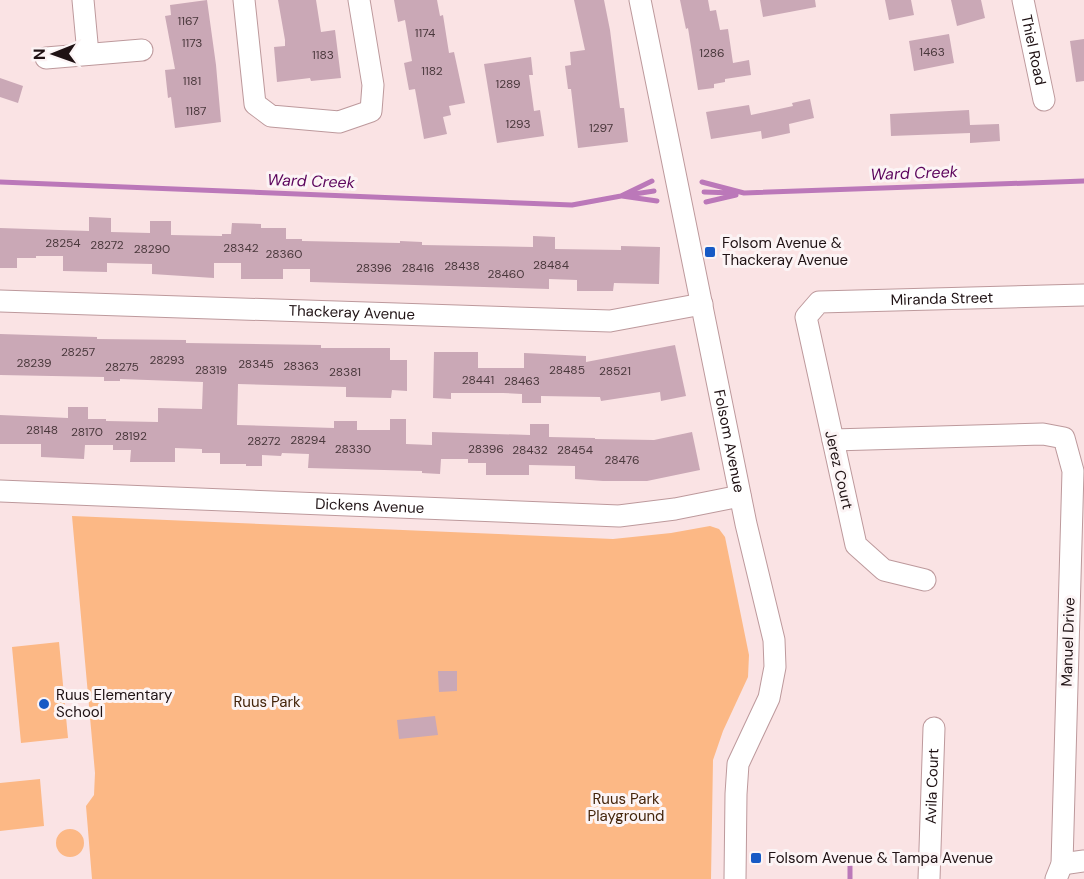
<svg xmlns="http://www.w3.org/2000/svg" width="1084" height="879" font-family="'DM Sans',sans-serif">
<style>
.green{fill:#fcb885}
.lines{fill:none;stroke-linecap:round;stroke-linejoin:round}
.stream{stroke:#bb78b9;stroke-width:5}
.building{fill:#caa8b6}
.street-casing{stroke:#bd999c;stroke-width:23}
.street{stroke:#fff;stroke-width:21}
.poi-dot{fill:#175ac5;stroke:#fcf4f5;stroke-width:2}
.labels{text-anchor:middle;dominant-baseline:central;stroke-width:6;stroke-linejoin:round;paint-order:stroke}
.number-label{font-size:12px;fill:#4a383c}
.street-label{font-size:15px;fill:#1f1214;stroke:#fcf4f5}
.poi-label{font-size:15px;fill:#1f1214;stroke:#fcf4f5;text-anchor:start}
.park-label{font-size:15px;fill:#44250b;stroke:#fcf4f5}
.water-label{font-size:16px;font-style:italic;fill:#5b045c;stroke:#fcf4f5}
</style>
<rect width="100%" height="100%" fill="#fae3e4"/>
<path class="green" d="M72,516L613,539L671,533L710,526L719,529L725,537L749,655L748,677L723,731L713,760L711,879H92L86,806L94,795L95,773Z
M59,642L68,738L21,743L12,647Z
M40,779L44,826L0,831V783Z
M56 843a14 14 0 1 1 28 0a14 14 0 1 1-28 0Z"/>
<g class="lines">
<path class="stream" d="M0,182L572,205L621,196L652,181
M702,182L744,193L1084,181
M704,192L733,193
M628,195L654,191
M622,196L657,201
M706,202L736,195
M850,879V857"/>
</g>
<path class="building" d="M207,0L216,65L221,122L175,128L171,97L168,98L165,70L175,69L165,16L171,15L170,5Z
M278,0H316L321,32L335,30L341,78L311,81L310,78L277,82L274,47L285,46V40Z
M394,0H437L440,16L443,15L449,53L454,52L465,103L449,106L451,115L443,117L447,134L424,139L415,89L409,90L404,63L412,61L405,20L398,22Z
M574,0H604L610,30L620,108H624L628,142L578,148L571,89H568L565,66L571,65L570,52L585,50Z
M680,0H708L710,11L716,10L720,30L728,29L733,63L749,60L751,75L725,79V82L714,84V88L698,90L688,28L686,29Z
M760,0H815L816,7L763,17Z
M885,0H911L914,15L889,20Z
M951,0H981L985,18L957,26Z
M949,34L954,63L914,71L909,41Z
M1084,39V81L1076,82L1070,41Z
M531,57L533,75H529L534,111L540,110L544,136L497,143L484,64Z
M0,78L23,86L18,103L0,97Z
M810,99L814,118L789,124L790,133L762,139L761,131L711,139L706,112L749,105L751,115L793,106L792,103Z
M969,110L970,125L999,124L1000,141L970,143V133L891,136L890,114Z
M89,217L111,218V232L150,233V221H171V235L222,236V234H231L232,223L261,224V228H286V239H302V241L400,243V241L422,242V245L533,247V236L555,237V249L621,250V246L660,247L659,284L614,283L613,291H577V280L549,279V289L310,282V269H283V279H241V263H214V278L152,274V264L107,263V272L63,271V256H36V258H17V268H0V228L89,231Z
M0,334L97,337V339L186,340V343L321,345V348H390V360H407V391L392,390L391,398L346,397V387L238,384L237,425L334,428V421H357V430H390V419H406V444L432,445V432L530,435V424H549V437L595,438V439L654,440L692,432L700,470L647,481H603L575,479V466L529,465V475H486V463H468V459H441L440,474L422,473V471L308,468L309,454L282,453L281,456L262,455V466H246V464H220V453H202V449L175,448V462H130L131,450H113V445H85L84,459L41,457V444H0V415L68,418V407H88V419H106V421L158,422V408L202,409L203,382L120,379V381H104V377L0,375Z
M675,345L686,396L661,401L660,392L601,401L600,397L541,396V403H522V394L503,393H451V399L433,398L434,352H478V368H524V353L586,356V362Z
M438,671H457V691L439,692Z
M435,716L438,735L399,739L397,720Z"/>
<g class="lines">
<g class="street-casing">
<g id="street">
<path d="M83,0L88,54"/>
<path d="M244,0L255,104L271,116L339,122L371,111L373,85L359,0"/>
<path id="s1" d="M640,0L746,524L774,640L775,667L769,698L738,764L736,794L735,879"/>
<path id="s2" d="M1023,0L1044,100"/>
<path d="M46,58L142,50"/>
<path id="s3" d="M0,301L610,321L702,304"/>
<path d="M833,440L1043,434L1064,438L1073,471L1062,864L1056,879"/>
<path id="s4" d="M0,491L619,516L675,509L740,496"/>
<path id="s5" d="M925,580L884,570L856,545L806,317L819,302L1084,295"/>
<path d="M1062,864L1084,861"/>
<path id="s6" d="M929,879L934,728"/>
</g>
</g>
<use href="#street" class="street"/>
</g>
<g class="poi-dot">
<rect x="704" y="246" width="12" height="12" rx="3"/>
<circle cx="44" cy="704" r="6"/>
<rect x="750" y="852" width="12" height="12" rx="3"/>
</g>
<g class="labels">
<g class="number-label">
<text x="188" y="21">1167</text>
<text x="425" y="33">1174</text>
<text x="192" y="43">1173</text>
<text x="932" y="52">1463</text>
<text x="712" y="53">1286</text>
<text x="323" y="55">1183</text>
<text x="432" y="71">1182</text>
<text x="192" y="81">1181</text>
<text x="508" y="84">1289</text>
<text x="196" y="111">1187</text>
<text x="518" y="124">1293</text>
<text x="601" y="128">1297</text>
<text x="63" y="243">28254</text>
<text x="107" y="245">28272</text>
<text x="241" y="248">28342</text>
<text x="152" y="249">28290</text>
<text x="284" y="254">28360</text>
<text x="551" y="265">28484</text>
<text x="462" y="266">28438</text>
<text x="374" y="268">28396</text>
<text x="418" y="268">28416</text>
<text x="506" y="274">28460</text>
<text x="78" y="352">28257</text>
<text x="167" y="360">28293</text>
<text x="34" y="363">28239</text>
<text x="256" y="364">28345</text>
<text x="301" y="366">28363</text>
<text x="122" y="367">28275</text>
<text x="211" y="370">28319</text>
<text x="567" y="370">28485</text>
<text x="615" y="371">28521</text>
<text x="345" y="372">28381</text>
<text x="478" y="380">28441</text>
<text x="522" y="381">28463</text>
<text x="42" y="430">28148</text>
<text x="87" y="432">28170</text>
<text x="131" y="436">28192</text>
<text x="308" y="440">28294</text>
<text x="264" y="441">28272</text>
<text x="353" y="449">28330</text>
<text x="486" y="449">28396</text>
<text x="530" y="450">28432</text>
<text x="575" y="450">28454</text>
<text x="622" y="460">28476</text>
</g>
<g class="street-label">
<text stroke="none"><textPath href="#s2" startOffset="51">Thiel Road</textPath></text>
<text stroke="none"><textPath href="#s5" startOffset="456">Miranda Street</textPath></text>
<text stroke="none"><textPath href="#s3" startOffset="352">Thackeray Avenue</textPath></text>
<text stroke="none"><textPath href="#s1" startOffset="450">Folsom Avenue</textPath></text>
<text transform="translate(839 470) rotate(77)">Jerez Court</text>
<text stroke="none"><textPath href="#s4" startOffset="370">Dickens Avenue</textPath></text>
<text transform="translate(1068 642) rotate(-88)">Manuel Drive</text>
<text stroke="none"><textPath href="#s6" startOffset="93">Avila Court</textPath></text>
</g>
<g class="poi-label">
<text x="722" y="243">Folsom Avenue &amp;<tspan x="722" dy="17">Thackeray Avenue</tspan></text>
<text x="56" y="695">Ruus Elementary<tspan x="56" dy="17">School</tspan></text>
<text x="768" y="858">Folsom Avenue &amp; Tampa Avenue</text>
</g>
<g class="park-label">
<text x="267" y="702">Ruus Park</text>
<text x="626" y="799">Ruus Park<tspan x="626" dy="17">Playground</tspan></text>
</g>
<g class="water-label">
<text transform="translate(914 173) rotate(-2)">Ward Creek</text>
<text transform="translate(311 181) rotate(2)">Ward Creek</text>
</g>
</g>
<g transform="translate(54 54) rotate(269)" stroke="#fcf4f5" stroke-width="4.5" paint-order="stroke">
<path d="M0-4.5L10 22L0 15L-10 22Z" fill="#1f1214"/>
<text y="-9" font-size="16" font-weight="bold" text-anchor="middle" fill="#1f1214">N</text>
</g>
</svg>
